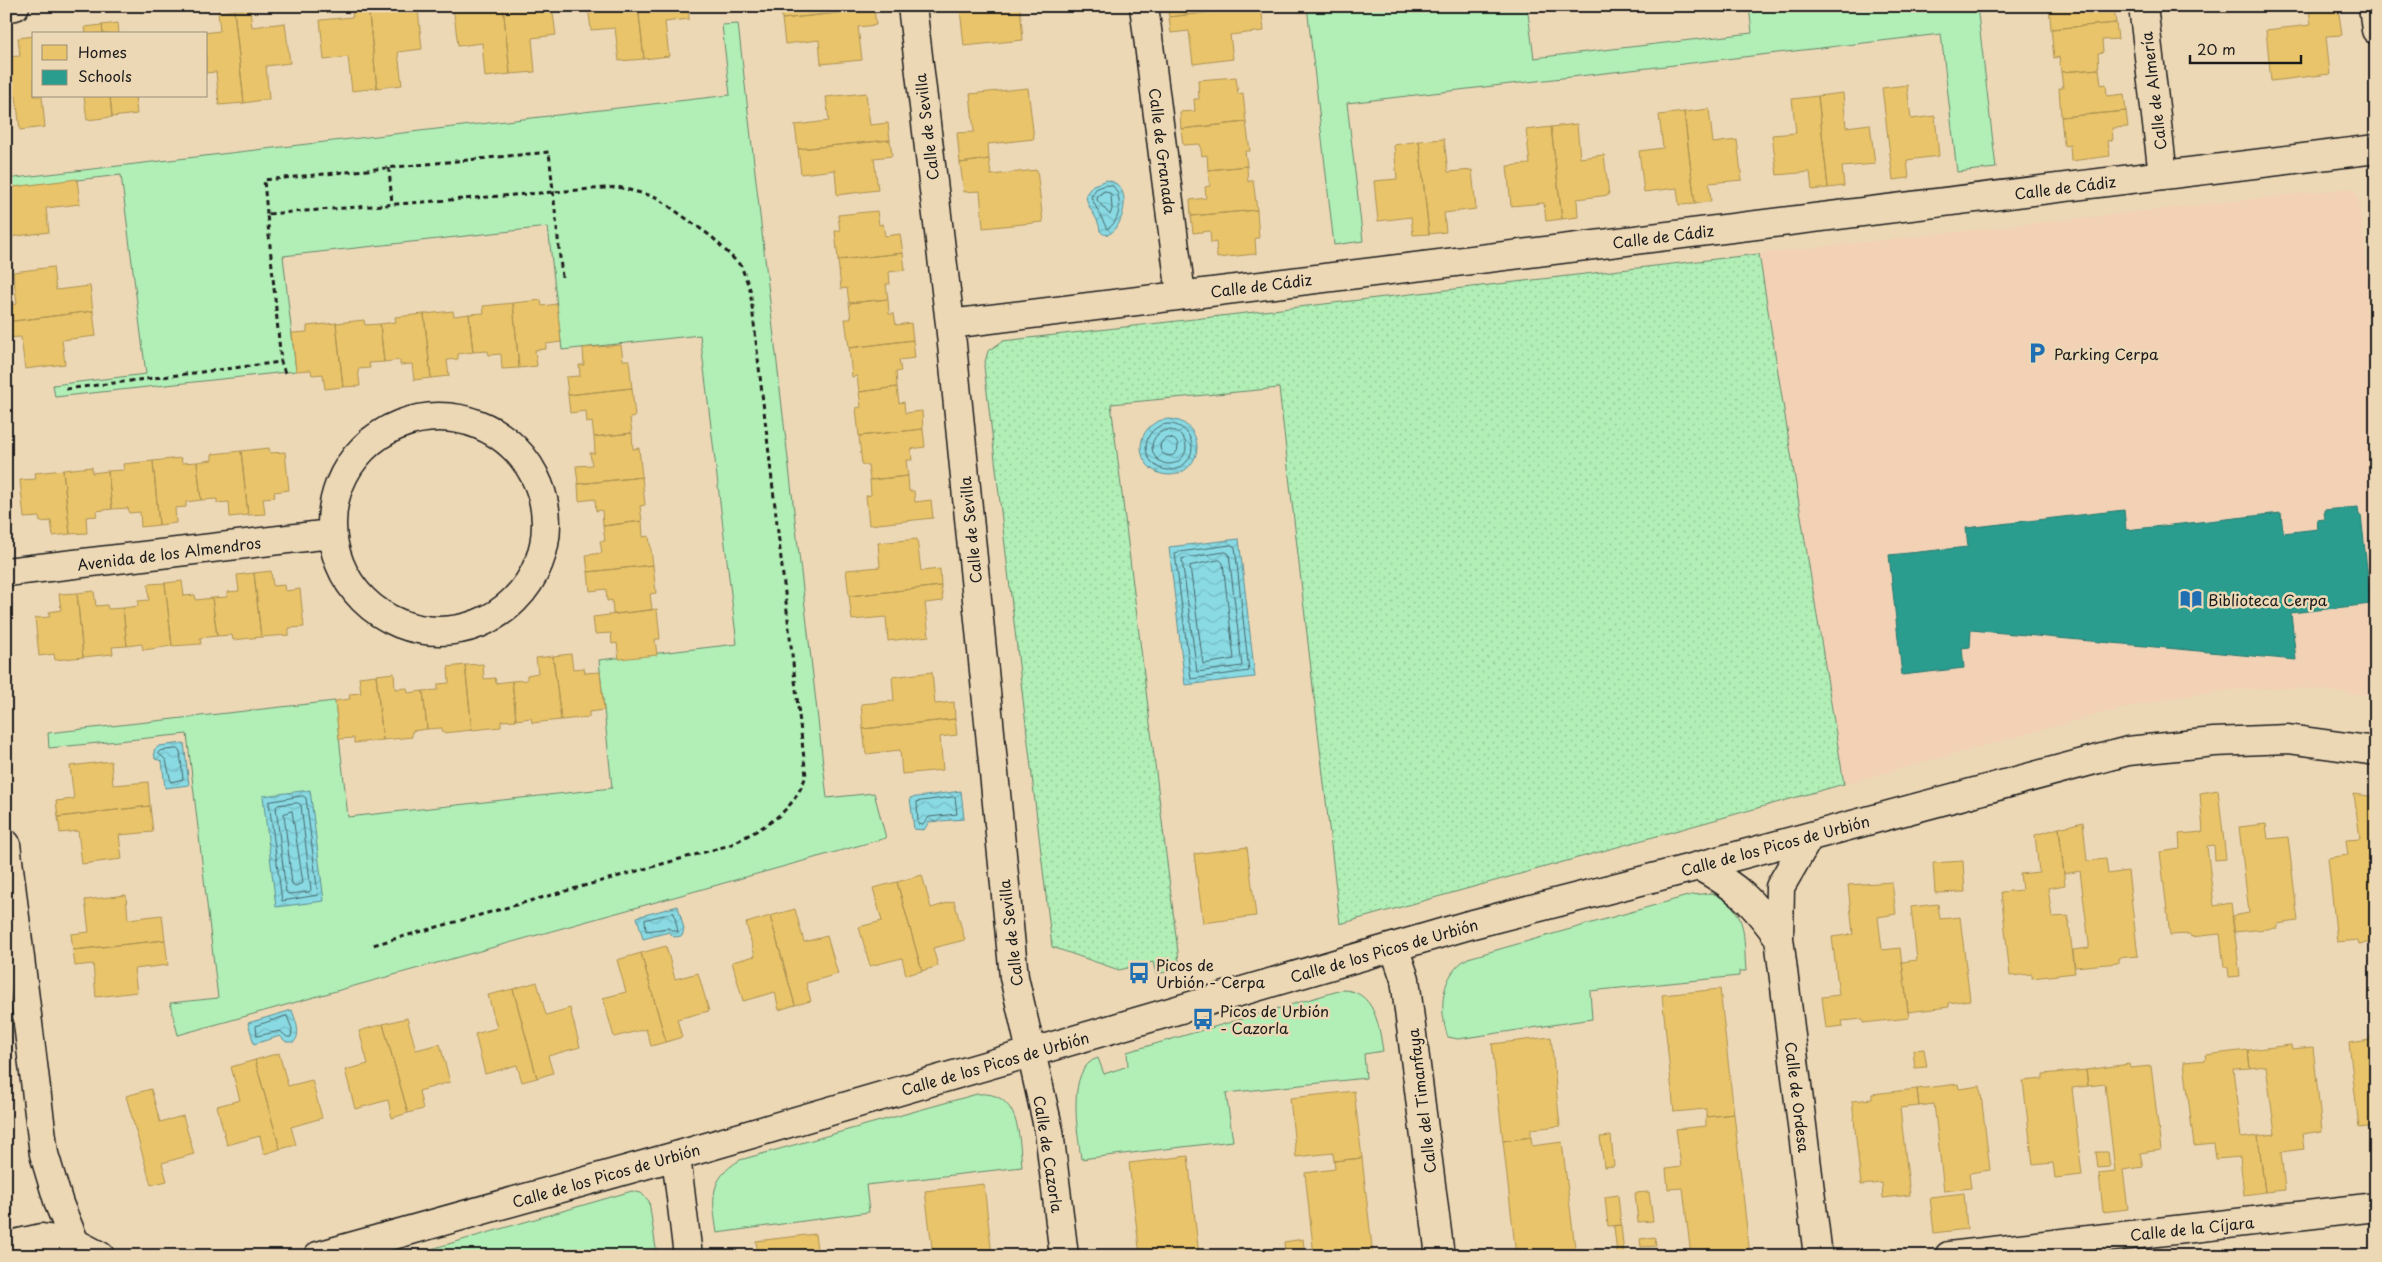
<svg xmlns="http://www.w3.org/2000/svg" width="2382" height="1262" font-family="'Playpen Sans',sans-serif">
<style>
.built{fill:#f2d1b5}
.grass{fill:url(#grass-dots);stroke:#668669}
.green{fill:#b1efb6;stroke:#668669}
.water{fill:url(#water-waves);stroke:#5d8e93}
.homes{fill:#e9c46a;stroke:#ac9253}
.schools{fill:#2a9d8f;stroke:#26766c}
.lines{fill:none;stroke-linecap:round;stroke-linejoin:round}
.shore{stroke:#48686c;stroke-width:1}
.minor-casing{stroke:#1c1c1c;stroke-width:31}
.path{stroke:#1c1c1c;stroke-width:3;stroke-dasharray:5 4;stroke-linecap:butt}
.minor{stroke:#edd8b6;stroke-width:28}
.labels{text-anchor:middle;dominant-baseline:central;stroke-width:5;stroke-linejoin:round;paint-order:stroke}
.street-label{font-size:15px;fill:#1c1c1c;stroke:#edd8b6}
.poi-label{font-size:15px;fill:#1c1c1c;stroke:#edd8b6;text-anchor:start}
</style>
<defs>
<pattern id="grass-dots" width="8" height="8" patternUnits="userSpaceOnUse" patternTransform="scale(1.25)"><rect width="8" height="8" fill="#b1efb6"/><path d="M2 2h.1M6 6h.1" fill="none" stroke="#98cc9c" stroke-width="1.8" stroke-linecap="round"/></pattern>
<pattern id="water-waves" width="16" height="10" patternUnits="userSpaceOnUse" patternTransform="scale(1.25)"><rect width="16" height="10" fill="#89dae3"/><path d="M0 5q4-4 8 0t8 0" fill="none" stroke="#76bac2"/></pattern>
</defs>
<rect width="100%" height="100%" fill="#edd8b6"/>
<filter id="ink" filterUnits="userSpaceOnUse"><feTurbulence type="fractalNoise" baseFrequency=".02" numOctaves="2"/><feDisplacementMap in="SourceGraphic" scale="10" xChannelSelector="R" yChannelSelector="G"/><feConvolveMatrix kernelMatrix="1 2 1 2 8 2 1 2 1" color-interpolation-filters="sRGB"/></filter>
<g filter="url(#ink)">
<path class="built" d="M2352,188L2358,197L2376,343V696L2312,689L2275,688L2228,690L2166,699L2100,714L1844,784L1759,254Z"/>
<path class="grass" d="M1759,254L1844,784L1340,924L1279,388L1111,404L1180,969L1156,974L1153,962L1119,970L1052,947L984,366L988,351L1003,341Z"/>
<path class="green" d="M1307,6H1527L1534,58L1752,33L1749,6H1977L1996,168L1957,172L1941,34L1347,103L1363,241L1334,245Z
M738,24L827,798L874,793L886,838L178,1035L170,1003L218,998L187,734L49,748L48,733L335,701L348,817L612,788L599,660L737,644L700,335L562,350L548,227L283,256L296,371L55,397L53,385L146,374L121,175L6,188V179L730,95L722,25Z
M1712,893C1749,908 1743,937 1746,971H1739V976L1590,991L1592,1019L1458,1039L1448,1037C1438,1010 1441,973 1468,958L1691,895Z
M1342,990C1375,990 1379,1026 1383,1051L1364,1054L1366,1078L1226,1093L1233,1141L1081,1159C1078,1133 1065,1068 1098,1058L1104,1074L1128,1066L1127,1052Z
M977,1094C1020,1090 1019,1136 1022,1167L866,1185L869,1212L717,1233C712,1200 708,1179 740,1160Z
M632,1191L641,1193L649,1201L657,1256H407Z"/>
<path class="water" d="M1107,180C1142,186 1115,250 1100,231C1099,216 1086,209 1086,194L1093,185Z
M1141 447a28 28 0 1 1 56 0a28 28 0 1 1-56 0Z
M1239,539L1255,677L1185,685L1169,547Z
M184,743L189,785L165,788L162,761L155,759L154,750L159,746Z
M310,790L324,901L276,907L263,796Z
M961,791L964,819L929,822L924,830L914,829L910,798Z
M678,906L684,929L682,936L674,937L669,932L643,939L637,917Z
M292,1010C295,1020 302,1033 294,1042H286L280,1036L254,1044L248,1023Z"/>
<path class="homes" d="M351,6H368L377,88L352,91L348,57L324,60L320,20L353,17Z
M368,6H384L385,12L418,9L422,49L398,52L402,85L377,88Z
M453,6H503L510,74L485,77L482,43L458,46Z
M503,6H552L556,35L532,38L535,72L510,74Z
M588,6H638L644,59L619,61L615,28L591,30Z
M638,6H688L689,19L665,22L669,56L644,59Z
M781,6H874V9L782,19Z
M943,6H1020L1023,40L964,46L960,9L943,10Z
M1167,6H1260L1169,17Z
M1261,6L1264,31L1230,35L1233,59L1193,64L1189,31L1171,33L1169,17Z
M2049,6H2114L2116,23L2051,29Z
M2309,6H2332L2309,9Z
M2338,6L2342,35L2326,36L2330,74L2271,81L2266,30L2311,25L2309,9Z
M250,9L252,27L285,23L290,63L266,66L269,99L244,103L234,10Z
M874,9L876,25L858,27L862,60L821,64L819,40L785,44L782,19Z
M234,10L244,103L219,105L216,72L206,73V34H194L220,31L218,12Z
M118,23L119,34H103L102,25Z
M2116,23L2118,39L2102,40L2103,52L2098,53L2099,69L2061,72L2059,57L2054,58L2051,29Z
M102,25L103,34H86L85,27Z
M34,36V96H42L45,127L20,130L16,96L6,98V57L20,56L18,38Z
M2099,69L2101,85L2106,84L2107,96L2124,94L2126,111L2061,117L2059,88H2063L2061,72Z
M1236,77L1238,94L1243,93L1246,122L1181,129L1180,112L1195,111L1194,99H1199L1198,80Z
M1907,85L1911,119L1935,116L1939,156L1907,160L1909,178L1893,180L1882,88Z
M1028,88L1034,139L988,144L989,159L960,163L957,133L974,132L970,94Z
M866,93L870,125L888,123L890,140L798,149L795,125L829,121L826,97Z
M1843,93L1846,127L1870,124L1875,164L1842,167L1844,186L1828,188L1818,96Z
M84,96H110L112,117L87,120Z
M110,96H135L137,114L112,117Z
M1818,96L1828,188L1812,190L1810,172L1777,175L1772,135L1796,133L1792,99Z
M1709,109L1713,143L1737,140L1742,180L1709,183L1711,201L1695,204L1684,112Z
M2126,111L2128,127L2112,128L2113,140L2108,141L2110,156L2071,161L2070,145L2064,146L2061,117Z
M1684,112L1695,204L1679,205L1677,188L1644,192L1639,151L1663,148L1659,115Z
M1246,122L1250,151H1245L1247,166L1208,170L1207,155L1202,156L1200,144L1183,145L1181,129Z
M1577,124L1580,158L1604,155L1609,195L1577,199L1578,217L1562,219L1551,127Z
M1551,127L1562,219L1546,221L1544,203L1511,206L1507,166L1530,164L1526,130Z
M1444,139L1448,172L1472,170L1476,209L1444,213L1446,232L1429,234L1419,141Z
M890,140L892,156L874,158L878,190L837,195L835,170L801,174L798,149Z
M1419,141L1429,234L1413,235L1411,217L1378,221L1374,181L1397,179L1394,145Z
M989,159L991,175L1037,170L1043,222L983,228L980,191L964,192L960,163Z
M1247,166L1248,182L1253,180L1257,210L1191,216L1190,200L1206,198L1205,187L1210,186L1208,170Z
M77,179L80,204L46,208L49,232L9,237L6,188Z
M1257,210L1259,238H1255L1256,254L1217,258L1216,242L1211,243L1210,231L1193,233L1191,216Z
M877,211L879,225L883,224L885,236L900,234L903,253L838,260L835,231H840L838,215Z
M903,253L905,270L889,272L890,284H886L888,299L849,303L847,288L841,289L838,260Z
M53,267L56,290L90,286L93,311L6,322V305L17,304L13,272Z
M888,299L889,314H894L896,325L911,323L913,340L849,348L845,319H851L849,303Z
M541,300L542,306L557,304L561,342L546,344V349L535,350L537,366L519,368L513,303Z
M513,303L519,368L502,369L501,354L489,355L488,351L473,352L469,314L484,313L483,306Z
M93,311L96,336L62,340L65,364L25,369L21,337L6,338V322Z
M453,311L454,316L469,314L473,352L458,354V359L447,360L449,376L431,378L424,314Z
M424,314L431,378L414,380L412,364L400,365V360L384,362L380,324L396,322L395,317Z
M364,320L365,325L380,324L384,362L369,363L370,368L358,369L360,386L343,387L336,323Z
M336,323L343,387L325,389L323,374L312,375L311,370L296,371L292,333L307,332V326Z
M913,340L915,358L899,360L901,371L896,372L897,387L859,392L857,376L852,377L849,348Z
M621,345L623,360H629L632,388L568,395L566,377L580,376L579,365H584L583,348Z
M897,387L899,403L904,402L905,413L922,411L923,429L859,436L856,408L861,407L859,392Z
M632,388L635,417L630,418L632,433L594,437L592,422L587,423L586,411L570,413L568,395Z
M923,429L925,447L911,449L912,460H906L908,476L870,480L868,465H862L859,436Z
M632,433L633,449L639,448L642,477L578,484L576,466L592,465L590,453H595L594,437Z
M269,448L270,453L285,452L289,490L274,492L275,497L263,498L265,514L248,515L241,451Z
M241,451L248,515L230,517L229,502L217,503V499L201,500L197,462L212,460V454Z
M181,458L182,463L197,462L201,500L186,502V507L175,508L176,523L159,525L153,461Z
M153,461L159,525L141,527L140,512L129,513L128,508L112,509L108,471L124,470L123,464Z
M92,467V473L108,471L112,509L96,511L97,516L86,517L87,533L70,534L63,470Z
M63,470L70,534L53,536L51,521L40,522L39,517L24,518L20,480L36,479L35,473Z
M908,476L909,491H914L915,502L931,500L933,518L869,525L866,496L871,495L870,480Z
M642,477L645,505L640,506L642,521L603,526L602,510L596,511L595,499L579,501L578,484Z
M642,521L643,537L649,536L653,565L588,572L586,555L602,553L600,541H605L603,526Z
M917,539L921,571L940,569L941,586L849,596L846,570L880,567L878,543Z
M653,565L656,593L650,594L652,610L613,614L612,600L607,601L606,589L590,591L588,572Z
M271,571L273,586L284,585L285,591L300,589L304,627L289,628V635L261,637L254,573Z
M254,573L261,637L233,640L232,635L217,636L212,598L227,597V592L239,591L237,575Z
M182,581L184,596L195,595L196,600L212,598L217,636L200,638L201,644L172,646L165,583Z
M165,583L172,646L143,650L142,644L127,646L123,608L138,606V601L149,600L148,584Z
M941,586L943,601L925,603L929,636L888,641L886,617L852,620L849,596Z
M94,591L96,606L107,605L108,609L123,608L127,646L112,647L113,654L83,657L77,593Z
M77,593L83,657L55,660L54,654L39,656L35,618L50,617L49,612L61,610L59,594Z
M657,609L660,639H655L657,655L619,659L617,643L612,644L611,633L595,634L593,617Z
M571,654L573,669L584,668L585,673L600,672L604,710L589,712V717L561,720L553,656Z
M553,656L561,720L532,723L531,718L516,720L512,681L527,680V675L538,673L536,658Z
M483,664L484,679L495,678L496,683L512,681L516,720L501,721V727L472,730L465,665Z
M465,665L472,730L443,733L442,728L427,729L423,691L438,690V684L449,683L448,667Z
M932,672L935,704L954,702L955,719L863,729L861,704L894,701L892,677Z
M394,673L395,689L407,688L408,693L423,691L427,729L412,731V737L383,740L376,675Z
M376,675L383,740L354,743V738L339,739L335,701L350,699L349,694L361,693L359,677Z
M955,719L957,735L940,737L943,770L902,774L900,750L866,754L863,729Z
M111,761L113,785L148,782L150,806L58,817L56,801L74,799L70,766Z
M2218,790L2226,859L2215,860L2214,845L2207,846L2214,906L2231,903L2240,976L2229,977L2228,967H2224L2220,934L2191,937L2190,934L2170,935L2160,852L2180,849L2179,834L2203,832L2200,793Z
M2354,794L2376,797V942L2359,944L2358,940L2337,942L2328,858L2348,855L2346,840L2360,839Z
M150,806L153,832L119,835L122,859L82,864L78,831L60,833L58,817Z
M2083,822L2087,861L2106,859L2108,874L2128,871L2138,956L2118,958V963L2075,967L2073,950L2089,948V943L2080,871L2064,874L2059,828Z
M2266,824L2268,839L2288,837L2298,921L2277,924V928L2234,932L2232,916L2249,913L2239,827Z
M2059,828L2065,885L2048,888L2052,917L2068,916L2075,973L2032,978V974L2010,976L2001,892L2022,890L2020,874L2039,872L2035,835Z
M1247,847L1256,916L1203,923L1194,854Z
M1963,861L1965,892L1935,893L1933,863Z
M922,875L931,908L954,901L965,940L933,948L938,966L922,971L897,882Z
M897,882L922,971L906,975L902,958L870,966L859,927L882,921L873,888Z
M1892,882L1896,914L1878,917L1882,950L1900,948L1909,1018L1863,1023V1019L1842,1021L1843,1026L1826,1028L1822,997L1839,995L1832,937L1853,934L1848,885Z
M126,895L128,919L162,915L165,940L73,950L71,934L89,932L85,900Z
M1938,904L1940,919L1960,917L1970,1000L1949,1003V1007L1908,1012L1902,962L1917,960L1911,907Z
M795,909L804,942L827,936L838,974L806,983L811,1001L795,1005L770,916Z
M770,916L795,1005L779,1010L775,992L743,1001L732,962L755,956L746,923Z
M165,940L168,965L134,969L137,992L96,997L93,964L75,966L73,950Z
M666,946L675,979L698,973L709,1011L677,1019L682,1037L666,1042L641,953Z
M641,953L666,1042L651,1046L646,1029L614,1037L603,998L626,992L617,960Z
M537,982L546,1015L570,1008L580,1047L548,1056L553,1073L537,1078L513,989Z
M513,989L537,1078L522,1082L517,1065L485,1074L475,1034L497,1028L488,995Z
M1720,989L1734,1114L1706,1117V1109L1674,1112L1662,995Z
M407,1018L416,1050L440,1044L450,1082L419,1091L423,1109L408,1113L383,1024Z
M383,1024L408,1113L392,1118L388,1100L355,1109L345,1070L368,1064L359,1031Z
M2376,1036V1126L2359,1128L2349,1043L2370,1040V1037Z
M1551,1037L1560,1126L1531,1129V1137L1503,1141L1492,1044Z
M2291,1045L2292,1049L2313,1047L2322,1131L2302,1134L2304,1149L2281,1152L2285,1190L2265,1192L2258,1136L2275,1134L2266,1066L2250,1068L2248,1050Z
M1924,1049L1927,1067L1915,1068L1913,1050Z
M2248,1050L2250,1068L2233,1069L2241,1138L2258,1136L2265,1192L2244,1195L2240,1157L2216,1159L2214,1144L2194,1146L2184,1062L2206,1060L2205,1055Z
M279,1053L288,1086L312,1080L322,1118L291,1127L296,1145L280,1149L255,1060Z
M255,1060L280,1149L264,1154L260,1136L227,1145L217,1106L240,1100L231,1067Z
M2129,1064L2130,1068L2151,1066L2161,1150L2140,1153L2143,1167L2123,1170L2128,1209L2103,1212L2099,1173L2115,1171L2105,1084L2088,1086L2086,1070Z
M2086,1070L2088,1086L2072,1088L2082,1175L2055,1178L2053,1163L2033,1165L2023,1081L2043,1079V1074Z
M1958,1084L1959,1089L1980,1086L1990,1170L1969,1173L1971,1188L1944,1191L1934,1104L1919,1106L1917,1089Z
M151,1089L160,1122L183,1116L194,1154L162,1163L167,1181L151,1185L126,1096Z
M1917,1089L1919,1106L1900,1108L1910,1195L1883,1198L1882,1183L1861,1185L1852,1101L1872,1099V1094Z
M1354,1091L1362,1158L1334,1161L1333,1153L1296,1157L1290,1098Z
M1734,1114L1750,1256H1691L1683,1188L1668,1189L1666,1169L1681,1167L1676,1129L1706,1126V1117Z
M1611,1136L1614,1166L1604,1167L1600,1137Z
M1531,1137L1532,1146L1562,1142L1576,1256H1516L1503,1141Z
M2096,1152H2108L2110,1167L2098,1168Z
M1188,1156L1199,1256H1140L1129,1163Z
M1362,1158L1373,1256H1314L1305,1173L1335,1169L1334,1161Z
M984,1184L992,1256H933L925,1191Z
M1649,1192L1653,1221L1638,1222L1635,1193Z
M1964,1193L1967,1229L1934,1233L1930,1197Z
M1618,1195L1621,1225L1608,1226L1605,1197Z
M1621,1225L1624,1254H1617L1614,1226Z
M815,1234L818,1256H758L756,1241Z
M1655,1237L1656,1246L1641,1247L1640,1239Z
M1303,1239L1305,1256H1285L1284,1242Z"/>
<path class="schools" d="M2358,507L2359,515H2361L2371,604L2291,613L2296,660L1971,630L1970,647L1962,648L1964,668L1902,675L1889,555L1968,547L1966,528L2124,510L2126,530L2281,513L2283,533L2318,529L2317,520L2325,519L2324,510Z"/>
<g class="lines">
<path class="shore" d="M1106,185L1113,186C1123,197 1121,222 1107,229L1091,197L1096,189Z
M1105,191L1111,194L1112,209L1110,215L1097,200L1098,196Z
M1146 447a23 23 0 1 1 46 0a23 23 0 1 1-46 0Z
M1152 447a17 17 0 1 1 34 0a17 17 0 1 1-34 0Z
M1160 447a9 9 0 1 1 18 0a9 9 0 1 1-18 0Z
M1232,545L1235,547L1249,671L1191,679L1175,553Z
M1226,552L1229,554L1242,666L1197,672L1182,559Z
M1220,560L1223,563L1234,659L1203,664L1190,566Z
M177,749L180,751L183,779L171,782L166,760L158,753L160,751Z
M303,796L306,798L318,895L282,901L269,802Z
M955,797L957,814L929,817L923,825L918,824L917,802Z
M298,803L301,805L311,890L309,892L288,894L286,892L276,807L278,805Z
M292,811L303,883L295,886L292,884L284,814Z
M674,913L678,932L668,928L646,931L645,920Z
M287,1016L292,1029L291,1037H287L280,1031L257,1036L256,1026Z"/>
<g class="minor-casing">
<path id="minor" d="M912,6L950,324L1014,977L1049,1131L1064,1256
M1144,6L1181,295
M2143,6L2163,175
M2373,6L2376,30
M6,7L15,6
M950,324L2376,149
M332 524a107 107 0 1 1 214 0a107 107 0 1 1-214 0Z
M6,572L331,534
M1809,837L1780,887L1779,938L1818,1256
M6,844L44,1154L59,1204L75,1243
M1699,866C1738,887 1753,902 1779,938
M1394,947L1405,979L1440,1256
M676,1156L688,1256
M6,1246L42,1238L75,1243L100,1256
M318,1256L676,1156L1469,925L1699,866L2128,751L2214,742L2288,739L2376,751
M1949,1256L2376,1207"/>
</g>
<path class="path" d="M389,168L392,204
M267,214L264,180L549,152L562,277
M285,373L281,362L267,214L618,187L656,197L712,237L741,266L750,289L806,776C791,816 765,826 730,845L373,945
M66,389L281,362"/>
<use href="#minor" class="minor"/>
</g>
</g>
<defs>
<g id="parking-bare" transform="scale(1.725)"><path d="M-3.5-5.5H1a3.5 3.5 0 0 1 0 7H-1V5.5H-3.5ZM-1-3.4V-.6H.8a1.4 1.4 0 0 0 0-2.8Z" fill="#1f6fb2" stroke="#edd8b6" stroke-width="2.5" paint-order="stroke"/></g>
<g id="library-bare" transform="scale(1.725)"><path d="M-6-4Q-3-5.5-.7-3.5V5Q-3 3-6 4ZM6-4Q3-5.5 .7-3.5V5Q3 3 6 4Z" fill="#1f6fb2" stroke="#edd8b6" stroke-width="2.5" paint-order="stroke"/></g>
<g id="bus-bare" transform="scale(1.725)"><path d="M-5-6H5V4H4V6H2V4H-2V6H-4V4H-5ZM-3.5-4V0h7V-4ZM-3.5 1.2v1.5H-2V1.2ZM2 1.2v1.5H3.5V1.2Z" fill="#1f6fb2" stroke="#edd8b6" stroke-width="2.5" paint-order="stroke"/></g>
</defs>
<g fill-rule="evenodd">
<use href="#parking-bare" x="2037" y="353"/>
<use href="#library-bare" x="2191" y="599"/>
<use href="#bus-bare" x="1139" y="973"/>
<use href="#bus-bare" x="1203" y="1019"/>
</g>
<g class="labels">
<g class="street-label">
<text transform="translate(2153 91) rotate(-97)">Calle de Almería</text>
<text transform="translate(926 127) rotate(-97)">Calle de Sevilla</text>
<text transform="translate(1163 151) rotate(83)">Calle de Granada</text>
<text transform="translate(2065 187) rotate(-7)">Calle de Cádiz</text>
<text transform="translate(1663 236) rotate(-7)">Calle de Cádiz</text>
<text transform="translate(1261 285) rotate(-7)">Calle de Cádiz</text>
<text transform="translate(970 530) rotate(-96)">Calle de Sevilla</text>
<text transform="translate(169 553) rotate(-7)">Avenida de los Almendros</text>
<text transform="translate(1775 845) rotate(-15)">Calle de los Picos de Urbión</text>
<text transform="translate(1010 933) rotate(-97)">Calle de Sevilla</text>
<text transform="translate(1384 950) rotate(-16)">Calle de los Picos de Urbión</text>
<text transform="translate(995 1063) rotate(-16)">Calle de los Picos de Urbión</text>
<text transform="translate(1798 1097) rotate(83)">Calle de Ordesa</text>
<text transform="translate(1421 1101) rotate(-97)">Calle del Timanfaya</text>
<text transform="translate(1049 1154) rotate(81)">Calle de Cazorla</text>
<text transform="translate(606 1175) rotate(-16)">Calle de los Picos de Urbión</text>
<text transform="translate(2192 1228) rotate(-6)">Calle de la Cíjara</text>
</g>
<g class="poi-label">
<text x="2054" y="353">Parking Cerpa</text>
<text x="2208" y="599">Biblioteca Cerpa</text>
<text x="1156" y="964">Picos de<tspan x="1156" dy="17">Urbión - Cerpa</tspan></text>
<text x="1220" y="1010">Picos de Urbión<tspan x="1220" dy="17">- Cazorla</tspan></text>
</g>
</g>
<rect width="2382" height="1262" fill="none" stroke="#edd8b6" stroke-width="25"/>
<rect x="12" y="12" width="2357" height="1237" fill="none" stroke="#1c1c1c" stroke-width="2" filter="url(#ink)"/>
<rect x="32" y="32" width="175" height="65" fill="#edd8b6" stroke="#998d78"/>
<rect x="42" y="45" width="25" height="15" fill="#e9c46a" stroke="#998d78"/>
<text x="78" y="58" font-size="15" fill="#1c1c1c">Homes</text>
<rect x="42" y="70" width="25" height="15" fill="#2a9d8f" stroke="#998d78"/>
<text x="78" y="82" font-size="15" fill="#1c1c1c">Schools</text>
<path d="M2190 55v8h111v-8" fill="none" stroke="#1c1c1c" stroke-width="2.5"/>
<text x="2197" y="55" font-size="15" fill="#1c1c1c" stroke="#edd8b6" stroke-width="4" paint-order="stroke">20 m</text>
</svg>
